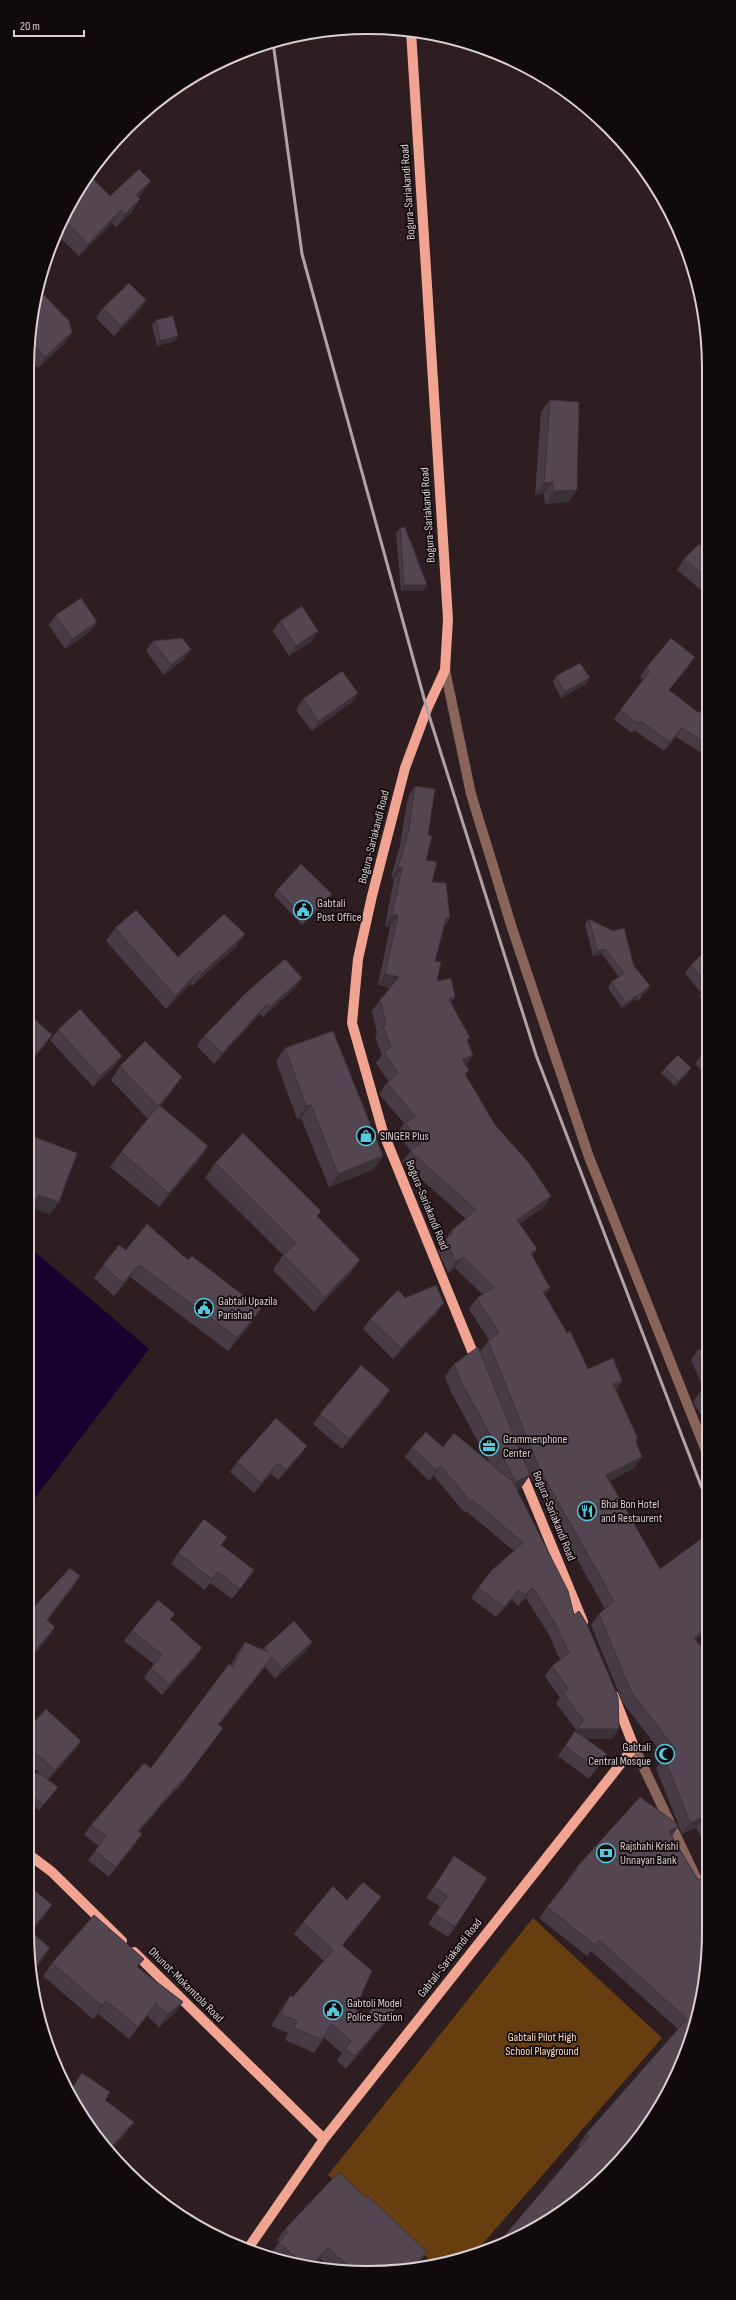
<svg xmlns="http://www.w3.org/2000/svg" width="736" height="2300" font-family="'Sofia Sans Condensed',sans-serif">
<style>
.green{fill:#663e0f}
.water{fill:#18002f}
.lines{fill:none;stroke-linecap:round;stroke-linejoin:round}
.minor{stroke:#89645b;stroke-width:10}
.major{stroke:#f1a491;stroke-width:10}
.rail{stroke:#afa3a5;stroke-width:3}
.wall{fill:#473c46}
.shaded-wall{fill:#3a3139}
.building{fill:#534651;stroke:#3a3139}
.labels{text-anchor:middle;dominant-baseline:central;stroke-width:3.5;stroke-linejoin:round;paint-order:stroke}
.street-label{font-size:12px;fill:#dacfd1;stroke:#110a0c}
.poi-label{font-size:12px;fill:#dacfd1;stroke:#110a0c;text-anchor:start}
.park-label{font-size:12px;fill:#ffdcbc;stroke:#110a0c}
.rim{fill:none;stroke:#dacfd1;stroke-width:2}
</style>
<rect width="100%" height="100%" fill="#2e1e21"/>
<path class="green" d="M533,1918L662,2038L473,2255L456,2261L436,2265L328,2175Z"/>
<path class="water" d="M27,1245L149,1349L27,1508Z"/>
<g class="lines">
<path class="minor" d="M445,670L471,794L512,928L589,1157L708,1456
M634,1747L699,1884"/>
<path class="major" d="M411,31L448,619L445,670L427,709L405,768L372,896L358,959L352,1023L383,1132L477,1363
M520,1469L583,1622
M27,1853L52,1872L122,1941
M134,1952L324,2139
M249,2247L324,2139L634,1747L614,1696"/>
<path class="rail" d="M273,42L302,254L427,709L536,1055L708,1504"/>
</g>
<path class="wall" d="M85,178L110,196L142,193L138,197L140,199L132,212L116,227L112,223L79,256L55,233L61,222L66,217L65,216Z
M146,300L139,311L114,336L96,318L103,308Z
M34,301L65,343L38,368L28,357Z
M156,320L175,341L157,346L152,325Z
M550,400L577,490L568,502L545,504L544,494L535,495L541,412Z
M400,528L423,591H401L396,533Z
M706,550L707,594H706L677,570L684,559Z
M56,615L97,622L90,632L65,649L49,625Z
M280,621L318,631L311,642L289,656L273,631Z
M153,641L191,649L184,659L164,675L146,651Z
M689,666L669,690L699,713L707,704V756L676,737L664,751L634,730L632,733L614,719L644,680L640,677L646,668Z
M556,676L590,678L586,684L561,698L553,682Z
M358,693L351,703L312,731L296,710L303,699Z
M415,786L428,835L426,860L432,882L450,918L444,927L435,961L437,981L451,1003L473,1055L466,1065L465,1075L544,1207L519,1224L537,1249L532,1256L545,1295L588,1369L622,1381L616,1390L638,1439L636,1442L642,1457L634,1468L610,1481L660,1569L705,1564L708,1576V1629L696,1640L708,1654L709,1851L696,1828L682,1834L656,1768L664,1756L623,1703L591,1625L599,1614L605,1609L533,1481L530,1475L521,1488L517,1490L574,1615L612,1739H586L607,1754L589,1779L558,1756L576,1730L556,1703L560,1698L545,1676L552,1666L560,1660L549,1635L526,1598L518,1606L512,1600L496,1617L471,1598L478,1588L514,1551L466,1511L464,1512L434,1476L429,1481L405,1457L412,1447H443L490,1463L452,1394L445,1377L454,1364L480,1352L489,1340L469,1309L477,1298L482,1294L455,1268L448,1273L438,1250L451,1231L466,1219L402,1162L411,1151L397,1134L404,1123L379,1094L388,1081L376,1063L382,1055L375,1037L377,1033L372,1011L380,1000L390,988L378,985L390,927L385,926L394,879L391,878L400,845L408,797Z
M277,890L329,899L302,925L274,895Z
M589,919L634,966L650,986L647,991L641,995L642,996L638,1001L636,999L622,1008L608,988L611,982L619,977L602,954L593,956L585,924Z
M115,928L178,957L236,947L192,986L190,984L166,1009L106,941Z
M707,949V1005L699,996L701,993L685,973L691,965Z
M302,978L295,988L263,1017L260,1014L214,1064L197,1046L204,1036Z
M27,1012L45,1045L29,1064L27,1063Z
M58,1030L115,1066L93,1087L50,1040Z
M707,1047V1075L695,1064Z
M285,1048L383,1156L374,1169L329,1187L301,1118L297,1119L276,1061Z
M120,1066L173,1090L160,1106L208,1146L198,1161L159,1207L110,1167L121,1152L148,1119L111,1080Z
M665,1068L687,1074L675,1086L661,1073Z
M215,1163L360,1260L350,1274L314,1312L273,1270L283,1255L205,1178Z
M126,1250L252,1322L228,1351L130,1277L114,1296L94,1278L103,1265Z
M405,1298L437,1313L393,1359L363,1329L370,1319Z
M708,1346V1426L693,1402L699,1393L704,1390L691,1360L697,1351Z
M383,1401L342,1449L313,1424L320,1414Z
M300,1456L278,1480L271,1474L254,1493L230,1472L237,1462Z
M221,1545L254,1570L232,1599L210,1583L205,1590L171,1564L178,1553Z
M132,1630L195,1658L162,1695L144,1678L154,1664L124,1641Z
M245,1642L262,1650L264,1648L312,1642L305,1652L275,1679L265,1667L219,1725L223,1728L216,1738L176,1791L175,1790L139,1832L135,1844L109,1877L88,1860L99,1846L84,1835L91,1825L151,1768L231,1665L238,1652Z
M27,1730L81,1741L74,1751L48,1780L55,1792L39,1810L27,1799V1783L42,1775L27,1762Z
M678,1827L672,1836L698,1880L709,1891L683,2063L506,2234L580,2146L578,2145L586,2134L678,2029L591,1951L587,1956L539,1918L547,1907L569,1880L568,1879L576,1868Z
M454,1856L455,1927L448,1937L428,1924L440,1906L426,1898Z
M709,1880V1890L706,1884Z
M347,1900L372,1909L343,1945L355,2009L367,2016L380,1996L395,2010L386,2022L346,2069L337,2061L342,2053L324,2038L314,2053L285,2040L288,2033L271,2026L282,2008L290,1996L293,1997L324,1961L294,1934L303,1922Z
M52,1963L138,1967L183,2002L174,2014L159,2027L147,2016L129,2039L98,2014L93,2019L43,1976Z
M366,2198L427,2252L418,2264L391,2272L334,2270L320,2259L313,2267L271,2254L279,2242L277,2240L285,2229Z"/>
<path class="shaded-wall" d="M151,181L142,193L128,207L136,195Z
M140,199L132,212L116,227L125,214Z
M121,210L112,223L79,256L88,244Z
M146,300L139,311L114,336L121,326Z
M72,332L65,343L38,368L45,357Z
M178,336L175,341L157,346L160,341Z
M553,482L544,494L535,495L544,483Z
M577,490L568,502L545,504L553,491Z
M404,585H427L423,591H401Z
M97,622L90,632L65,649L72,639Z
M318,631L311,642L289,656L296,646Z
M191,649L184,659L164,675L171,665Z
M695,657L689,666L662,698L669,690Z
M590,678L586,684L561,698L564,692Z
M358,693L351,703L312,731L319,721Z
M682,728L676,737L664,751L670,742Z
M398,867L402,868L394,879L391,878Z
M332,894L329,899L302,925L306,919Z
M392,915H398L390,927L385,926Z
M446,918H450L443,929Z
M245,934L236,947L192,986L202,973Z
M605,949L602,954L593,956L597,951Z
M199,971L190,984L166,1009L175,996Z
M385,974L399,977L392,988L378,985Z
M302,978L295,988L263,1017L270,1007Z
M650,986L647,991L641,995V993Z
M639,994L636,999L622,1008L626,1003Z
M455,997L448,1008L449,999Z
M267,1004L260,1014L214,1064L222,1053Z
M52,1035L45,1045L29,1064L36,1054Z
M473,1055L465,1066L462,1060Z
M122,1056L115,1066L93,1087L100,1076Z
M691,1068L687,1074L675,1086L678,1081Z
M182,1077L173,1090L149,1120L158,1107Z
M311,1105L301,1118L297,1119L306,1106Z
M208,1146L198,1161L159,1207L169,1193Z
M383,1156L374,1169L329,1187L338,1174Z
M38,1195L59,1202L50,1215L30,1207Z
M551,1196L544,1207L509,1231L517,1220Z
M27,1214L32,1215L27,1222Z
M537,1249L529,1261L531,1253Z
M463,1257L455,1268L448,1273L455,1262Z
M360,1260L350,1274L314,1312L325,1297Z
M139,1265L130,1277L114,1296L123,1283Z
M550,1288L542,1299L543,1292Z
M444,1303L437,1313L393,1359L401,1348Z
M261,1309L252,1322L228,1351L237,1338Z
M622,1381L614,1392L613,1384Z
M390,1390L383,1401L342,1449L349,1439Z
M307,1446L300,1456L278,1480L286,1470Z
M642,1457L634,1468L599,1486L606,1475Z
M278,1463L271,1474L254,1493L261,1483Z
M441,1466L434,1476L429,1481L436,1470Z
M530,1475L521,1488L507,1495L516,1482Z
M708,1555V1558L704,1564L702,1560Z
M218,1572L210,1583L205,1590L212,1579Z
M80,1576L72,1589L38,1633L47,1620Z
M533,1588L526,1598L518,1606L525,1595Z
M519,1590L512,1600L496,1617L504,1607Z
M708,1625V1629L686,1649L694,1638Z
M55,1627L47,1640L27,1663V1661Z
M312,1642L305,1652L275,1679L282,1669Z
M202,1648L195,1658L162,1695L169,1685Z
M272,1657L265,1667L211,1734L218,1724Z
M223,1728L216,1738L176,1791L183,1781Z
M577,1729H619L612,1739H570Z
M81,1741L74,1751L47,1780L55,1770Z
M182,1780L175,1790L131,1841L138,1831Z
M58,1787L55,1792L39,1810L43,1805Z
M704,1817L696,1828L682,1834L690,1823Z
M678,1827L670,1838L669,1831Z
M142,1834L135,1844L109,1877L116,1867Z
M381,1897L372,1909L333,1957L342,1945Z
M52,1905L44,1917L27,1936L30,1931Z
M599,1940L591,1951L587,1956L595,1945Z
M50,1948L42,1961L31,1972V1970Z
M106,2001L98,2014L93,2019L102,2006Z
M183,2002L174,2014L159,2027L168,2014Z
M395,2010L386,2022L346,2069L355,2056Z
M134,2122L124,2136L109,2152L108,2150Z
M328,2248L320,2259L313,2267L311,2266Z
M427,2252L419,2263L414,2268L416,2263Z"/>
<path class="building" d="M139,169L151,181L136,195L140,199L125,214L121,210L88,244L63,219L76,206L72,202L85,178L88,174L110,196Z
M129,283L146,300L121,326L103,308Z
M36,293L40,298L44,295L69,321L72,332L45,357L30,341L34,301Z
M173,316L178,336L160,341L156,320Z
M550,400L579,402L577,490L553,491V482L544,483Z
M405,527L427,585H404L400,528Z
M699,544L706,550L707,578L684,559Z
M81,598L97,622L72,639L56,615Z
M302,606L318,631L296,646L280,621Z
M182,638L191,649L171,665L153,641Z
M671,638L695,657L669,690L699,713L707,704V744L682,728L670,742L640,721L638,724L620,710L650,671L646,668Z
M580,663L590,678L564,692L556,676Z
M342,671L358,693L319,721L303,699Z
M415,786L435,789L428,835L432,836L426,860L437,862L432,882L446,883L450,918H446L435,961L441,962L437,981L451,978L455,997L449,999L470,1038L467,1040L473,1055L462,1060L469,1070L465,1074L495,1125L529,1163L551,1196L517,1220L537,1249L531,1253L550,1288L543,1292L567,1333L570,1331L588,1369L613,1358L622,1381L613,1384L638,1439L635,1440L642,1457L606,1475L660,1569L701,1539L708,1548V1555L702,1560L708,1569V1573L707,1574L708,1576V1625L694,1638L708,1654L709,1826L704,1817L690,1823L664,1757L676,1750L631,1692L599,1614L614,1601L540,1470L488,1341L499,1333L477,1298L494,1287L463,1257L455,1262L446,1239L453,1233L451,1231L476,1210L410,1151L421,1143L405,1123L415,1116L387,1083L398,1073L384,1052L391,1047L383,1026L386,1025L380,1000L399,977L385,974L398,915H392L402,868L398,867L408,834Z
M301,864L332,894L306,919L277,890Z
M136,910L178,957L224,914L245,934L202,973L199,971L175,996L115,928Z
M589,919L613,931L624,928L634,966L650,986L641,993L642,996L639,994L626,1003L611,982L624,973L605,949L597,951Z
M707,949V984L691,965Z
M285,959L302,978L270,1007L267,1004L222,1053L204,1036L248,991Z
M707,986V991L705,988Z
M80,1009L122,1056L100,1076L58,1030Z
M27,1012L52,1035L36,1054L27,1047Z
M333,1031L383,1156L338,1174L311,1105L306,1106L285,1048Z
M145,1041L182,1077L158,1107L120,1066Z
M707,1047V1061L700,1055Z
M678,1055L691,1068L678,1081L665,1068Z
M159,1105L208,1146L169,1193L121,1152Z
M243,1133L321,1211L317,1216L360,1260L325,1297L283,1255L296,1243L215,1163Z
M27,1134L77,1153L59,1202L38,1195L32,1215L27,1214Z
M147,1224L188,1260L192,1256L261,1309L237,1338L139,1265L123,1283L103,1265L119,1245L126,1250Z
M436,1285L444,1303L401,1348L370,1319L398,1290L405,1298Z
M708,1346V1376L697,1351Z
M478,1347L530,1475L516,1482L461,1382L454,1364Z
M361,1365L390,1390L349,1439L320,1414Z
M708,1387V1408L699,1393Z
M276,1418L307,1446L286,1470L278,1463L261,1483L237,1462Z
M426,1432L443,1447L454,1433L513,1482L568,1591L574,1615L579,1611L587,1624L618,1697L619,1729H577L583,1720L563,1693L568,1689L552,1666L569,1653L556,1625L533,1588L525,1595L519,1590L504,1607L478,1588L492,1570L523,1543L473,1500L471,1502L441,1466L436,1470L412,1447Z
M204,1519L227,1537L221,1545L254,1570L240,1589L218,1572L212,1579L178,1553Z
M70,1568L80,1576L47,1620L55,1627L27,1661V1608L29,1605L33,1608Z
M158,1600L175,1614L170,1619L202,1648L169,1685L151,1668L162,1655L132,1630Z
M294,1621L312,1642L282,1669L272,1657L218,1724L223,1728L183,1781L182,1780L138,1831L142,1834L116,1867L95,1851L106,1836L91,1825L144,1763L151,1768L229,1664L233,1667L245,1642L268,1652L264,1648Z
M46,1709L81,1741L55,1770L27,1746V1730Z
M575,1731L607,1754L596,1769L565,1746Z
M37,1772L58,1787L43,1805L27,1790V1783Z
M640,1797L676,1823L678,1827L669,1831L698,1880L702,1878L709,1891V1932L702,1999L683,2063L652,2121L575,2203L519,2238L493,2248L506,2234L589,2136L586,2134L687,2019L599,1940L595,1945L547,1907L577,1869L576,1868Z
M454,1856L487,1878L455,1927L435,1914L447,1896L434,1887Z
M363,1882L381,1897L342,1945L372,1971L355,2009L367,2016L380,1996L395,2010L355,2056L345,2049L351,2041L331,2024L322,2040L294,2028L297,2021L280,2014L290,1996L293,1997L333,1950L303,1922L333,1886L347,1900Z
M27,1884L52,1905L30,1931L50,1948L31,1970L27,1932Z
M94,1915L144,1959L137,1967L183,2002L168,2014L156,2003L138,2027L106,2001L102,2006L52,1963Z
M82,2073L110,2092L105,2100L134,2122L108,2150L70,2091Z
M339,2172L366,2198L368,2196L427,2252L416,2263L421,2267L391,2272H380L379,2271L378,2272L355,2271L328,2248L311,2266L293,2261L296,2257L279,2243L288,2232L285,2229Z"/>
<defs>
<g id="civic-ring" transform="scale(1)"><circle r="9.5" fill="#110a0c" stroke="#55cadf" stroke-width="1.5"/><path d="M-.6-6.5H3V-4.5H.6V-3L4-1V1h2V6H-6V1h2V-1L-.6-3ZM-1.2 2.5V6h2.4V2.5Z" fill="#55cadf"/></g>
<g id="shop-ring" transform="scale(1)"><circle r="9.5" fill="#110a0c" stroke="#55cadf" stroke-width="1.5"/><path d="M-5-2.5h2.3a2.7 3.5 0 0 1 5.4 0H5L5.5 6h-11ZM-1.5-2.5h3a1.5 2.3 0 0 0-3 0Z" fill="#55cadf"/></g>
<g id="office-ring" transform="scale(1)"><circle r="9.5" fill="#110a0c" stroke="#55cadf" stroke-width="1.5"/><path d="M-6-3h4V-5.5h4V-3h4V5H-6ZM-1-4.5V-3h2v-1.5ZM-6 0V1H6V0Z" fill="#55cadf"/></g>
<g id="restaurant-ring" transform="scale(1)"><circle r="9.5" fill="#110a0c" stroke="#55cadf" stroke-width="1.5"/><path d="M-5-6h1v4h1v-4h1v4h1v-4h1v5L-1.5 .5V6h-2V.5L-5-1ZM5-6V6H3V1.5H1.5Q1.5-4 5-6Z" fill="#55cadf"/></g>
<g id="mosque-ring" transform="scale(1)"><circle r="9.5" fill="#110a0c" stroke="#55cadf" stroke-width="1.5"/><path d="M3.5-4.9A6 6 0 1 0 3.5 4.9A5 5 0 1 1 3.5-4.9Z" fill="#55cadf"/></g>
<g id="bank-ring" transform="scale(1)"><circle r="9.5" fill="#110a0c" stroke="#55cadf" stroke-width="1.5"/><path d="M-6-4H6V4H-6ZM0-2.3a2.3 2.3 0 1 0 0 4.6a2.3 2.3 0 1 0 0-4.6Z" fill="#55cadf"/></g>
</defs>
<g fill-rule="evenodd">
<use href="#civic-ring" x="303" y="910"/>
<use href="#shop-ring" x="366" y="1136"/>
<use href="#civic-ring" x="204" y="1308"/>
<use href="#office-ring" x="489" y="1446"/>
<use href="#restaurant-ring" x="587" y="1511"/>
<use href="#mosque-ring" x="665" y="1754"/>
<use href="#bank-ring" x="606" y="1853"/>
<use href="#civic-ring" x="333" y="2010"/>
</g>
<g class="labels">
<g class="street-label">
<text transform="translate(408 192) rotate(-94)">Bogura-Sariakandi Road</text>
<text transform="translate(428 515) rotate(-94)">Bogura-Sariakandi Road</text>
<text transform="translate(374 837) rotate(-76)">Bogura-Sariakandi Road</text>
<text transform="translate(427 1205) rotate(68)">Bogura-Sariakandi Road</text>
<text transform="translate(554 1516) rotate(68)">Bogura-Sariakandi Road</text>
<text transform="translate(450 1958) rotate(-52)">Gabtali-Sariakandi Road</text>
<text transform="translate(186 1985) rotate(45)">Dhunot-Mokamtola Road</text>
</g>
<g class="poi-label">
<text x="317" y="903">Gabtali<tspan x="317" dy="14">Post Office</tspan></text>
<text x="380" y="1136">SINGER Plus</text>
<text x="218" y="1301">Gabtali Upazila<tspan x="218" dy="14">Parishad</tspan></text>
<text x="503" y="1439">Grammenphone<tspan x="503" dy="14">Center</tspan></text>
<text x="601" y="1504">Bhai Bon Hotel<tspan x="601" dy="14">and Restaurent</tspan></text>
<text x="651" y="1747" text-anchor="end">Gabtali<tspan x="651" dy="14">Central Mosque</tspan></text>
<text x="620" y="1846">Rajshahi Krishi<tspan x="620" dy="14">Unnayan Bank</tspan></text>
<text x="347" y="2003">Gabtoli Model<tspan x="347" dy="14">Police Station</tspan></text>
</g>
<g class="park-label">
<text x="542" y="2037">Gabtali Pilot High<tspan x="542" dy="14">School Playground</tspan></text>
</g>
</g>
<path d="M0 0H736V2300H0ZM368 34H368A334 334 0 0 1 702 368V1932A334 334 0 0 1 368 2266H368A334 334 0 0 1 34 1932V368A334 334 0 0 1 368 34Z" fill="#110a0c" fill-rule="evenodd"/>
<path class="rim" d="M368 34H368A334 334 0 0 1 702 368V1932A334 334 0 0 1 368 2266H368A334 334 0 0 1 34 1932V368A334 334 0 0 1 368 34Z"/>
<path d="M14 30v6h70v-6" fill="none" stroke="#dacfd1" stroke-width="2"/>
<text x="20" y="30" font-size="12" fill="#dacfd1" stroke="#110a0c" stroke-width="3" paint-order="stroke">20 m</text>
</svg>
